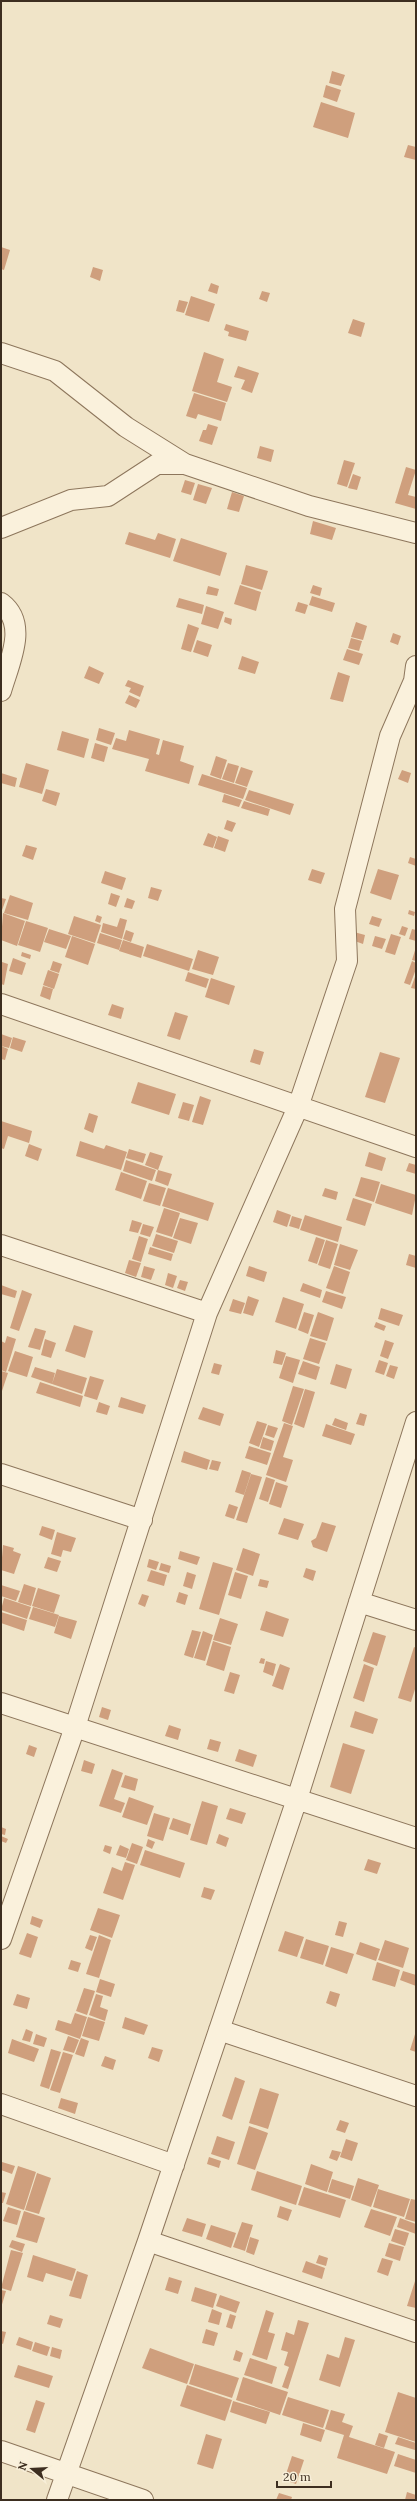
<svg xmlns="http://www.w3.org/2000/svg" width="417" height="2501" font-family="Lora,serif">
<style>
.building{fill:#cf9f7d}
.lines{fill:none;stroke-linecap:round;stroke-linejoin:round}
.street-casing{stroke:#8d765c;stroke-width:22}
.street{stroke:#faf1dc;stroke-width:20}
</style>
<rect width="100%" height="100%" fill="#f0e4c8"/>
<path class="building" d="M332,71L345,75L341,86L329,83Z
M326,85L341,90L337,102L323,97Z
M321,102L355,113L348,138L313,127Z
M408,145L416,147V160L404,157Z
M1,247L10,250L4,270L1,269Z
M93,267L103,270L100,281L90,277Z
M211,283L219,286L217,294L208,291Z
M262,291L270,293L267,302L259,299Z
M191,296L215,304L209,322L185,315Z
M179,300L188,302L184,313L176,311Z
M353,319L365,323L361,337L348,333Z
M226,324L249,331L246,341L228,336L229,332L224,330Z
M204,352L224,359L217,382L232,387L227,402L192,391Z
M238,366L259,373L252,393L241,389L245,380L234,377Z
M194,393L226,403L221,421L198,414L196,419L186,416Z
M208,424L218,427L212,445L199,441L203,430H206Z
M260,446L274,450L271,462L257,458Z
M344,460L355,463L347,487L337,484Z
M406,467L416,470L408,495L416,497V509L395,503Z
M353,474L361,477L357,490L348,488Z
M185,480L195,483L191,495L181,492Z
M198,484L212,488L206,504L193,500Z
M232,492L244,496L239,512L227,509Z
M313,521L336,528L332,540L310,534Z
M129,532L155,540L158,533L176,539L170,558L125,544Z
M181,538L227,553L220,576L173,561Z
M246,565L268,571L262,590L241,584Z
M240,585L261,592L256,611L234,604Z
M313,585L322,588L320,596L310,593Z
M208,586L219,589L217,596L206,594Z
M312,596L335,603L332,612L309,605Z
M179,598L204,605L202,614L176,607Z
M298,602L308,605L305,614L295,611Z
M206,606L224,612L218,629L201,624Z
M225,617L232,619L231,625L224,622Z
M356,622L367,626L363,640L351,637Z
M188,624L199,628L191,652L181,649Z
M393,633L401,636L398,645L390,642Z
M351,638L362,641L359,651L348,648Z
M197,640L212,645L208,657L193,652Z
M347,649L363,654L359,665L343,660Z
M242,656L259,662L255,674L238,669Z
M89,666L104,673L99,684L84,678Z
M338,672L350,676L343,702L330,699Z
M128,680L144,686L140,697L129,692L131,688L125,686Z
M129,695L140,700L136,708L125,703Z
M99,728L115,733L111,745L96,740Z
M129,730L160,739L156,754L159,755L163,740L184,746L180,761L194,766L189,784L145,771L149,759L112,749L116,738L126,741Z
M62,731L89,739L84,758L57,750Z
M95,743L108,747L104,762L91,758Z
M216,756L227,760L221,779L210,775Z
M26,763L49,770L42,794L19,787Z
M228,763L239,766L234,783L222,779Z
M241,767L253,771L247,787L235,783Z
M402,770L411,773L408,783L398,779Z
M1,773L17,778L15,787L1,783Z
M202,774L247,788L243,799L198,785Z
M46,789L60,793L56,806L42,801Z
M249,790L294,804L290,815L245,800Z
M224,794L242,800L239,807L222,802Z
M244,801L270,809L268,816L241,808Z
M227,820L236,823L232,832L224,829Z
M208,833L217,837L213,848L203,845Z
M218,836L229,840L225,852L214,848Z
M26,845L37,848L33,860L22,856Z
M410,857L416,859V866L408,863Z
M312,869L325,873L321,884L308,880Z
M378,869L399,875L391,900L370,893Z
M105,871L126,878L122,890L101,883Z
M151,887L162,890L158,901L148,898Z
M111,893L120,896L116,907L108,904Z
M10,895L33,903L28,920L4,913Z
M1,898L6,899L1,913Z
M127,898L135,901L132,909L124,907Z
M409,910L415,912L414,916L408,914Z
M3,913L25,921L17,946L1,940Z
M97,915L102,917L100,923L95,921Z
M74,916L101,925L95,943L68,934Z
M372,916L382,919L379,927L369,924Z
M120,918L127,920L122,939L101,932L103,923L117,927Z
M26,921L48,928L40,952L18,945Z
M402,926L408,928L405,936L399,934Z
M49,929L71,936L66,949L44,942Z
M412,929L416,930V941L409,939Z
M126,930L134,933L131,942L123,939Z
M354,932L365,935L363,944L352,940Z
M100,933L122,940L119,950L97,943Z
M391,934L401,937L395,955L385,952Z
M72,936L95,944L88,965L65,957Z
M375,936L386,939L382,949L372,946Z
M123,940L144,947L141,958L119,951Z
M147,944L193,959L189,971L143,956Z
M416,947V961L412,960Z
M198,950L219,957L213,975L192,969Z
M22,952L31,955L30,959L21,956Z
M13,958L26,963L22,975L9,971Z
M53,961L62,964L59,973L50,970Z
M412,961L416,963V969L410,985L404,983Z
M2,962L8,964L4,985L1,984Z
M48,970L59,974L54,989L43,985Z
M188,972L209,979L206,988L185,981Z
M416,974V989L411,988Z
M211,978L235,986L229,1005L205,997Z
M43,986L53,989L50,1000L40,996Z
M112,1004L124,1008L121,1019L108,1015Z
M175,1012L188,1016L180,1040L167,1036Z
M1,1034L12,1038L9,1048L1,1046Z
M13,1037L26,1041L22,1052L10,1048Z
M1,1046L8,1049L5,1060L1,1059Z
M254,1049L264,1052L260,1065L250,1062Z
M380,1052L400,1058L385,1103L365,1097Z
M138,1082L176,1094L169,1115L131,1103Z
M200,1096L211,1100L203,1125L192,1122Z
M183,1102L194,1105L189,1121L178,1118Z
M89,1113L98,1116L93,1133L84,1129Z
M1,1121L32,1131L29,1143L8,1136L4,1149L1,1148Z
M80,1141L104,1149L106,1145L127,1152L121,1170L76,1156Z
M29,1144L42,1149L38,1161L25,1156Z
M129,1149L146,1154L143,1163L126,1158Z
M150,1152L163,1156L158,1170L145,1165Z
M369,1152L386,1158L382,1171L365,1166Z
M126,1160L156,1170L152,1181L123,1171Z
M409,1163L416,1165V1174L406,1171Z
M158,1170L172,1174L168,1186L155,1181Z
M121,1172L147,1181L141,1199L115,1190Z
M361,1177L380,1182L374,1202L355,1196Z
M149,1183L166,1188L160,1206L143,1201Z
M381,1184L416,1195L412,1215L375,1203Z
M168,1188L214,1203L208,1221L162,1206Z
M325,1188L338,1192L336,1200L322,1196Z
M353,1198L372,1204L365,1226L346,1220Z
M164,1208L180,1213L172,1237L156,1232Z
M277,1210L291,1215L287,1227L273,1222Z
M305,1215L342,1227L338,1242L300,1230Z
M292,1216L302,1219L299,1229L289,1226Z
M180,1218L198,1223L191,1244L173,1238Z
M132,1220L142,1223L138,1233L129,1231Z
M143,1224L154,1227L150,1237L140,1234Z
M156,1234L178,1241L174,1253L152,1246Z
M139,1236L148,1239L141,1262L132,1259Z
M316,1237L325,1240L317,1264L308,1261Z
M326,1240L338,1244L330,1269L318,1265Z
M340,1244L358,1250L350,1270L334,1265Z
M150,1247L173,1254L171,1261L148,1254Z
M409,1254L416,1256V1268L406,1265Z
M129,1260L141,1263L136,1277L125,1273Z
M144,1266L155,1269L151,1280L141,1277Z
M249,1266L267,1272L264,1282L246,1276Z
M334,1266L350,1272L343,1294L326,1288Z
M168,1273L177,1276L173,1288L165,1285Z
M180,1280L188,1282L185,1291L177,1288Z
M303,1283L322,1290L320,1298L300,1291Z
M1,1285L17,1291L15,1298L1,1294Z
M22,1290L32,1294L19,1331L10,1328Z
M326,1291L346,1297L342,1309L322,1302Z
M248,1296L259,1300L253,1316L243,1313Z
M283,1297L304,1304L296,1329L275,1322Z
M233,1299L245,1303L241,1314L229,1311Z
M381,1308L403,1315L399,1326L378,1319Z
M304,1312L314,1315L308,1334L298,1330Z
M318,1312L334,1318L327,1341L310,1336Z
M376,1322L386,1326L384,1331L374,1327Z
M74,1325L93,1331L85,1358L65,1351Z
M35,1328L46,1331L40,1350L28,1347Z
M7,1336L16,1339L6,1372L1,1370V1341L5,1343Z
M310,1338L326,1343L319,1364L303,1359Z
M45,1339L56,1343L51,1358L41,1355Z
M385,1340L394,1343L388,1359L380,1356Z
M276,1350L286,1353L282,1365L273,1363Z
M15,1351L33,1357L27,1377L8,1371Z
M286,1356L300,1360L293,1383L279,1378Z
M379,1360L388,1363L384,1375L375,1372Z
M303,1361L320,1367L316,1380L298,1374Z
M214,1363L222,1365L219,1375L211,1373Z
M336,1364L352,1369L346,1389L330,1384Z
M390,1365L398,1367L394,1379L386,1376Z
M35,1367L55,1373L52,1384L31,1377Z
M57,1369L87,1378L82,1394L52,1384Z
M1,1371L8,1373L1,1394Z
M90,1376L104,1380L97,1400L84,1396Z
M40,1382L83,1396L80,1407L36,1393Z
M293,1386L304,1389L292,1425L282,1421Z
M305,1389L315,1392L304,1428L294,1424Z
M121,1397L146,1405L143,1414L118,1407Z
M99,1402L110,1406L107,1415L96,1412Z
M203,1407L224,1414L220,1426L198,1419Z
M360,1413L367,1415L364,1426L356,1424Z
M335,1418L348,1423L346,1430L332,1425Z
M257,1421L267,1424L259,1447L249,1443Z
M284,1423L293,1426L283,1457L293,1460L286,1482L266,1475Z
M326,1424L355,1434L351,1445L322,1436Z
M268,1425L278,1428L274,1438L265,1435Z
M263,1437L274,1441L271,1451L260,1448Z
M249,1446L271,1453L267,1465L245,1458Z
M184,1451L210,1460L207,1470L181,1462Z
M212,1460L221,1462L218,1471L209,1469Z
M242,1470L251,1473L244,1495L235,1492Z
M251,1474L262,1477L247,1523L236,1520Z
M266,1477L275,1480L268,1502L259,1499Z
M276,1482L288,1486L281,1508L269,1504Z
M229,1504L238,1507L234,1519L225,1516Z
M284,1518L304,1524L298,1540L278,1534Z
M322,1522L336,1526L327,1552L313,1547L311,1541L316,1538Z
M42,1526L55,1530L52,1540L39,1535Z
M57,1532L76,1538L71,1552L63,1550L61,1557L51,1554Z
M3,1545L14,1548L13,1551L21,1554L14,1574L1,1570Z
M243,1548L260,1554L253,1576L236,1570Z
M180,1551L200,1557L197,1565L178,1559Z
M48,1557L61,1561L57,1572L44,1568Z
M149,1559L159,1562L156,1570L147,1567Z
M213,1562L233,1568L219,1615L199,1609Z
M161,1563L171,1566L169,1573L159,1570Z
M306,1568L316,1571L313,1581L303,1577Z
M151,1570L167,1575L164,1586L147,1581Z
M187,1572L196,1575L192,1589L183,1586Z
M235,1572L248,1576L241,1599L228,1595Z
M260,1579L269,1581L267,1588L258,1586Z
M24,1584L36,1588L31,1606L18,1602Z
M1,1585L20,1591L16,1601L1,1596Z
M38,1588L60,1595L54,1613L32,1606Z
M179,1592L188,1595L185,1605L176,1602Z
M142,1594L149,1596L145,1607L138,1604Z
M4,1598L31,1607L27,1619L1,1610Z
M33,1607L59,1615L55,1627L29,1619Z
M266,1611L289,1619L283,1637L260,1630Z
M1,1612L27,1620L24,1631L1,1623Z
M59,1616L77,1621L71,1639L54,1633Z
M220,1618L238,1624L231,1645L213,1640Z
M192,1630L201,1632L193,1658L184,1655Z
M203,1631L213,1635L205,1661L194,1658Z
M373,1632L386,1636L377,1666L363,1661Z
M213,1641L231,1647L224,1671L206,1665Z
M414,1647L416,1648V1686L411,1702L398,1698Z
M261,1658L265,1659L264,1664L259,1663Z
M266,1661L276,1664L273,1676L263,1672Z
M280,1664L290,1668L283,1690L272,1686Z
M364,1664L374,1668L364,1702L353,1698Z
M230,1672L240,1675L234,1694L224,1691Z
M102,1707L111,1710L108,1720L99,1717Z
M355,1711L378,1719L373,1734L350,1727Z
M169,1725L181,1729L178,1740L165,1736Z
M210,1739L221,1742L218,1752L207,1749Z
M343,1743L365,1750L351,1794L330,1787Z
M29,1745L37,1748L34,1757L26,1754Z
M239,1749L257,1755L253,1767L235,1761Z
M84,1760L95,1764L92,1774L81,1771Z
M112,1769L123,1773L114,1799L125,1803L121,1813L99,1806Z
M125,1775L138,1779L135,1791L121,1787Z
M129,1797L154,1806L147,1825L122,1817Z
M202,1801L218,1806L207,1845L190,1840Z
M230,1808L246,1813L242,1824L226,1819Z
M154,1813L170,1818L163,1841L147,1836Z
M173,1818L191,1824L188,1835L169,1829Z
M1,1827L6,1829L5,1835L1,1834Z
M219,1834L229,1838L226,1847L216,1843Z
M1,1836L8,1839L6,1843L1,1841Z
M148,1839L155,1842L152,1849L146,1846Z
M132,1843L143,1847L137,1864L126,1860Z
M105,1845L112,1847L110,1854L103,1851Z
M120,1845L129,1849L126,1858L116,1855Z
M145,1850L185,1863L180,1878L140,1865Z
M368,1859L381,1863L377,1874L364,1870Z
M125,1862L135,1865L123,1900L103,1893L112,1867L122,1871Z
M204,1887L215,1890L211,1900L201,1897Z
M98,1908L120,1915L112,1938L90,1930Z
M32,1916L43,1920L40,1928L30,1924Z
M339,1921L347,1923L343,1937L335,1935Z
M285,1931L304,1937L297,1957L278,1951Z
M27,1933L38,1937L31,1958L19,1954Z
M90,1935L97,1937L92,1951L85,1948Z
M99,1935L111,1940L99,1978L86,1974Z
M306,1939L329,1946L323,1965L300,1958Z
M385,1940L409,1948L403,1968L378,1960Z
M360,1942L380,1949L376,1961L356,1954Z
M331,1947L354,1954L347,1974L325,1966Z
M71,1960L81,1963L78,1972L68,1969Z
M377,1962L400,1970L395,1987L372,1980Z
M403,1971L416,1975V1986L400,1980Z
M100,1979L115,1984L111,1997L96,1992Z
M84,1988L95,1991L87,2015L76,2011Z
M330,1991L340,1994L336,2007L326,2003Z
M17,1994L30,1998L27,2009L13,2005Z
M96,1994L103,1996L100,2007L108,2010L105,2021L89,2015Z
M75,2013L87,2017L80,2039L55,2030L58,2020L71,2024Z
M88,2017L105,2022L99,2041L82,2036Z
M125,2017L148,2025L144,2035L122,2028Z
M26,2029L33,2032L30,2042L22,2040Z
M416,2031V2052L410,2050Z
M36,2034L47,2038L44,2047L33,2044Z
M68,2036L79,2040L74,2053L63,2050Z
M81,2038L89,2041L84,2057L75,2054Z
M12,2039L39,2049L34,2062L8,2053Z
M152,2047L163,2050L159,2062L148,2058Z
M51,2049L61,2052L49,2089L40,2086Z
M63,2052L73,2055L60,2093L50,2090Z
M105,2056L116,2060L113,2070L101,2066Z
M235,2077L245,2081L232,2120L222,2116Z
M260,2088L279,2094L268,2129L249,2123Z
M61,2098L78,2103L75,2114L58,2108Z
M340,2120L349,2123L345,2133L336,2130Z
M249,2126L268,2133L255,2170L237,2164Z
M217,2136L235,2142L229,2160L211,2154Z
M346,2139L358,2143L352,2161L340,2157Z
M332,2150L341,2152L337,2161L329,2158Z
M209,2157L221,2161L219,2168L207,2164Z
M2,2162L15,2166L12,2174L1,2170Z
M311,2164L333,2172L327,2192L305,2184Z
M18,2166L36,2172L24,2210L6,2204Z
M257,2171L302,2186L296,2205L251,2190Z
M37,2173L51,2178L39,2214L25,2210Z
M358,2178L379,2185L371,2207L351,2200Z
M332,2179L354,2186L350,2199L328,2192Z
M304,2187L346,2200L340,2218L298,2205Z
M378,2189L410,2199L404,2217L373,2207Z
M1,2192L6,2193L3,2203H1Z
M411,2199L416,2200V2222L405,2219Z
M280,2206L292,2210L288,2221L277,2217Z
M8,2207L21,2211L17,2225L3,2221Z
M371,2209L397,2217L390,2236L364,2227Z
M24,2211L45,2218L37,2243L16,2237Z
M187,2218L206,2224L202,2237L182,2231Z
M400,2218L416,2224V2234L397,2227Z
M242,2222L253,2225L245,2251L233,2247Z
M211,2225L236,2233L231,2248L206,2239Z
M395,2229L409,2233L405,2246L391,2241Z
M250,2237L259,2240L254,2255L246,2252Z
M12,2240L25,2244L22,2252L9,2247Z
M389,2243L404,2247L400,2261L385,2256Z
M11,2250L23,2253L11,2291L1,2288Z
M33,2255L76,2269L72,2281L46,2273L43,2282L27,2277Z
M319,2255L328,2258L326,2266L316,2263Z
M382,2258L393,2261L388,2276L377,2272Z
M306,2261L325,2268L322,2279L302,2272Z
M77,2271L88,2275L81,2299L69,2296Z
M169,2277L182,2281L178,2294L165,2290Z
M416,2278V2308L407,2306Z
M195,2287L217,2294L213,2308L191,2301Z
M1,2290L6,2291L1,2308Z
M220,2295L240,2302L236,2313L216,2306Z
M212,2309L222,2313L219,2325L208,2322Z
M266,2310L274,2313L268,2332L275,2334L267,2360L252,2355Z
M230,2314L236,2316L232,2329L226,2327Z
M50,2315L63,2319L60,2328L47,2324Z
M298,2320L309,2323L288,2389L282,2387L289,2367L284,2365L288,2352L281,2350L286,2332L294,2335Z
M206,2329L218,2333L214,2346L202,2343Z
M1,2331L6,2332L3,2344L1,2343Z
M19,2337L33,2342L31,2350L16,2345Z
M345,2337L355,2340L340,2387L319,2380L327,2354L339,2358Z
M35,2342L50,2347L47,2356L32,2351Z
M52,2347L62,2350L60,2359L50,2356Z
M150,2348L194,2364L187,2384L142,2368Z
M236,2350L243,2353L240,2362L233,2360Z
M250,2358L277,2367L272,2384L244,2375Z
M195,2364L239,2378L232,2398L189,2384Z
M18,2365L53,2376L49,2388L14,2377Z
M243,2377L288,2392L280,2415L236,2400Z
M187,2385L232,2400L225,2421L180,2406Z
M398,2392L416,2398V2442L385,2432Z
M288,2397L329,2410L323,2428L282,2415Z
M36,2400L45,2403L35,2433L26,2430Z
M233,2401L270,2412L266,2424L230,2412Z
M331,2410L345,2414L342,2422L353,2426L349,2437L395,2452L387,2474L337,2458L344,2435L325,2429Z
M303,2423L325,2430L321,2442L300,2435Z
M379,2433L388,2436L384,2448L375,2445Z
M206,2434L222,2439L213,2469L197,2464Z
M398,2437L416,2443L415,2450L395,2444Z
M398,2454L416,2460V2473L394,2466Z
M292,2456L304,2460L296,2484L284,2480Z
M407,2492L416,2495V2500H405Z
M279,2493L292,2497L291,2500H276Z"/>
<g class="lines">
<g class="street-casing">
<path id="street" d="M1,353L55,371L126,427L185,464
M1,528L71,500L108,496L157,464H185L309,506L416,533
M1,603C29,624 9,663 1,691
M1,1004L416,1147
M1,1245L207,1313
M1,1474L142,1520
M359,1602L416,1620
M1,1703L416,1838
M1,1939L75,1727L207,1313L298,1107L347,961L345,909L390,736L414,681L416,666
M219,2030L416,2096
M1,2104L174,2165
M148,2241L416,2332
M1,2451L143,2500
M57,2500L148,2241L297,1799L416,1422"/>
</g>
<use href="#street" class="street"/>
</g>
<rect width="417" height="2501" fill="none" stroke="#3d2e20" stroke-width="4"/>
<g transform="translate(32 2469) rotate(288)" stroke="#f7eed8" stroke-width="3" paint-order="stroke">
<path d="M0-3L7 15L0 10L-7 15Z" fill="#3d2e20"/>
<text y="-6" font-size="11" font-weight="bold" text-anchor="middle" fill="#3d2e20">N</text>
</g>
<path d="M277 2481v6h54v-6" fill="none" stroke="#3d2e20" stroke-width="2"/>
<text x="283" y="2481" font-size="12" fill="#3d2e20" stroke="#f7eed8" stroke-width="3" paint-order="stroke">20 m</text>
</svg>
